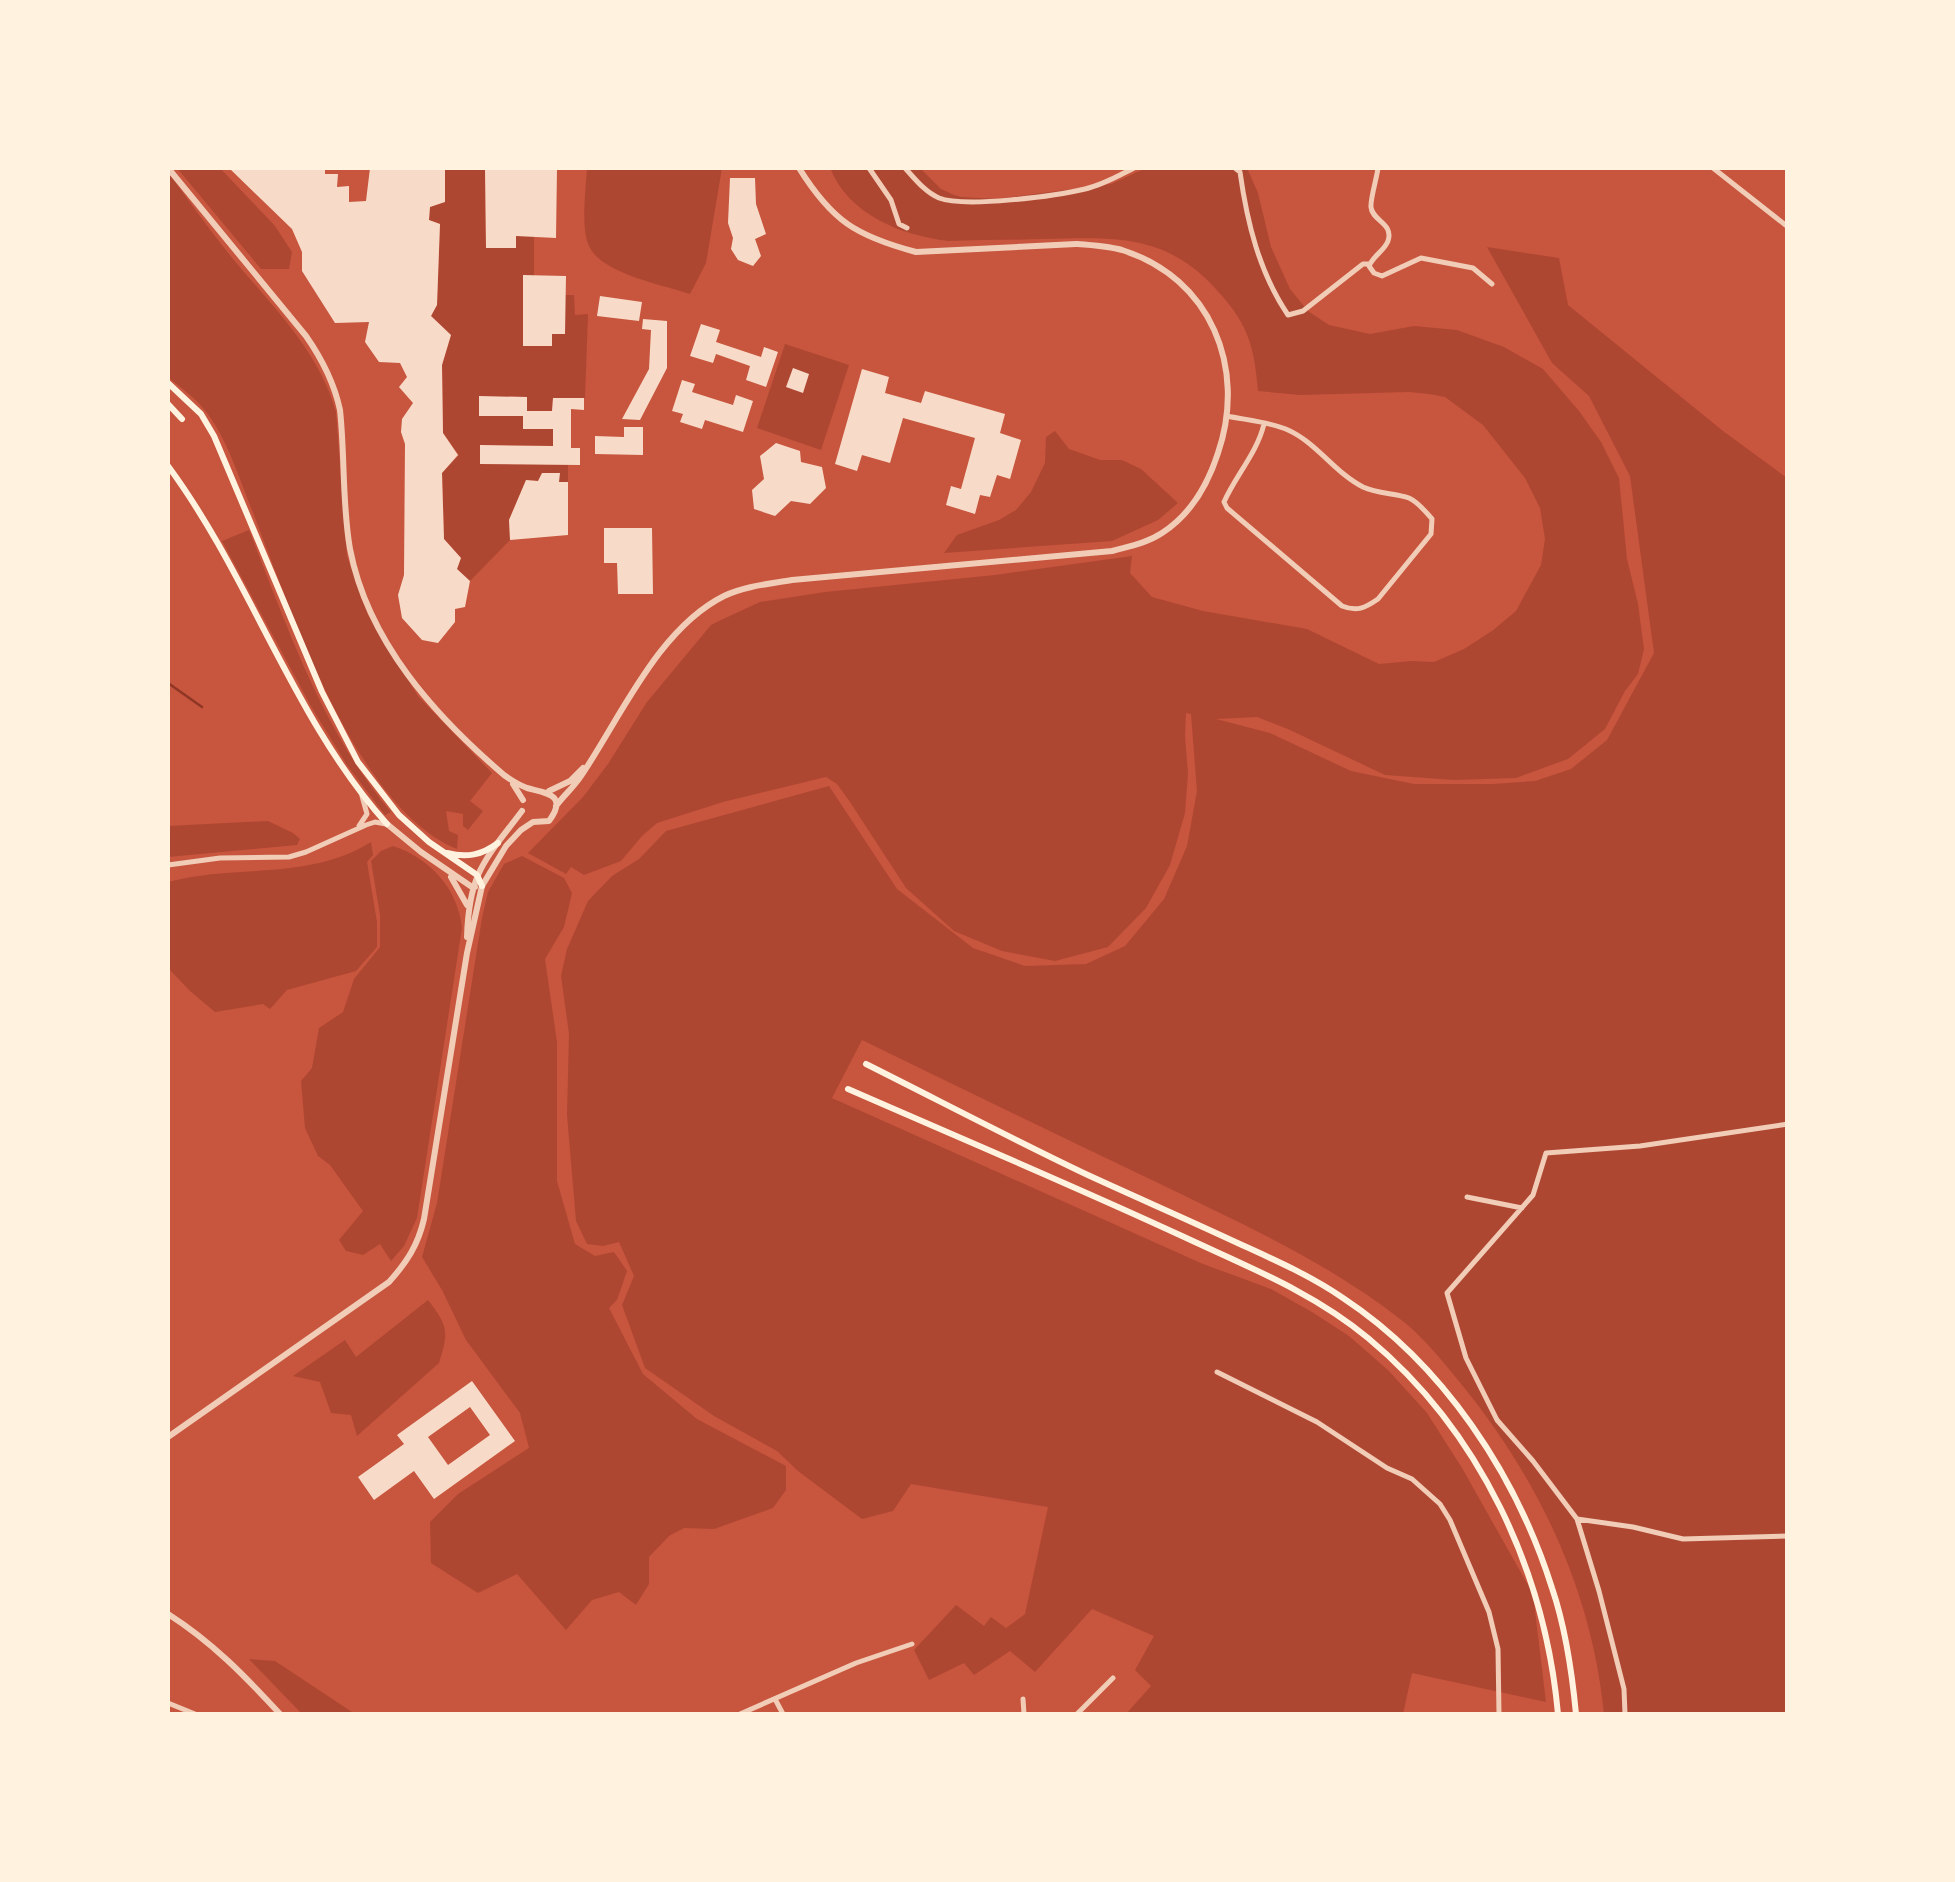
<svg xmlns="http://www.w3.org/2000/svg" width="1955" height="1882" font-family="'IBM Plex Serif',serif">
<style>
.green{fill:#ae4732}
.lines{fill:none;stroke-linecap:round;stroke-linejoin:round}
.stream{stroke:#8f3625;stroke-width:2.5}
.building{fill:#f7dbc8;fill-rule:evenodd}
.minor{stroke:#f1ccb7;stroke-width:5}
.tertiary{stroke:#f1ccb7;stroke-width:6}
.secondary{stroke:#fff3e0;stroke-width:6}
</style>
<rect width="100%" height="100%" fill="#c8553d"/>
<path class="green" d="M177,168H220L275,226L292,252L289,269H261Z
M445,168H485L486,248H515L516,236H534V276H523V346H551L552,334L566,295H574L575,315L588,314L585,398H553L552,411H527V397L480,416H523V429H553V446L480,445V463L568,465V482H559V473H543L538,481L526,480L509,520L510,540L470,581L457,569L461,558L444,539L442,473L459,455L443,433L442,365L451,335L431,316L437,305L440,224L429,220L430,207L445,201Z
M587,168H722L706,263L690,294C663,285 604,274 590,248C580,231 586,188 587,168Z
M830,168H920L941,189L954,195L961,197L998,199L1111,184L1146,168H1247L1258,193L1271,247L1290,289L1308,311L1329,325L1370,334L1414,326L1457,330L1504,347L1543,369L1579,411L1601,442L1619,478L1627,559L1638,604L1644,649L1638,674L1625,691L1605,729L1568,759L1516,778L1454,780L1385,775L1290,730L1257,717L1216,719L1270,733L1351,771L1414,784H1492L1535,781L1571,769L1607,740L1654,653L1630,476L1589,396L1552,363L1487,247L1559,258L1568,305L1723,431L1787,478V1714H1604C1592,1592 1540,1481 1462,1385C1443,1362 1424,1337 1400,1319C1326,1261 1240,1223 1156,1182C1058,1135 960,1088 862,1040L832,1098L1203,1264L1271,1289L1312,1312L1349,1336L1389,1371L1427,1413L1462,1468L1533,1594L1546,1702L1412,1673L1403,1714H1126L1151,1686L1135,1670L1154,1636L1092,1609L1035,1672L1010,1651L974,1675L964,1663L929,1680L914,1650L956,1605L984,1626L991,1617L1006,1628L1025,1614L1048,1507L911,1484L893,1511L862,1519L798,1471L777,1451L714,1416L645,1368L622,1305L634,1276L619,1242L603,1246L587,1244L576,1221L567,1115L569,1034L561,976L567,949L588,901L612,876L639,859L666,831L829,786L897,889L973,948L1025,966L1086,964L1125,946L1164,899L1187,846L1197,791L1191,714L1186,713L1185,736L1188,773L1185,813L1170,865L1146,908L1108,947L1055,961L1002,951L954,931L906,888L850,802L837,784L826,777L723,802L657,823L642,836L621,861L584,875L571,867L566,874L528,853L583,797L608,764L647,702L711,625L721,620L760,602L825,592L995,575L1132,556L1130,573L1152,597L1203,611L1307,629L1379,664L1411,661L1434,662L1464,649L1492,631L1516,611L1541,565L1545,539L1540,508L1525,478L1483,425L1445,397L1429,394L1409,392L1300,395L1258,391C1254,343 1247,322 1214,287C1163,232 1110,238 1042,239C1011,240 980,240 948,241C901,235 849,215 830,168Z
M168,172C189,201 210,231 233,259C273,307 319,351 336,412L347,556L368,615L418,696L492,773L470,801L483,811L468,830L463,826V814L446,811L449,831L458,835L457,849C355,808 290,607 252,510C239,478 228,441 207,413C197,399 181,388 168,377Z
M785,344L849,365L821,450L757,428Z
M1055,431L1069,449L1100,460H1122L1141,469L1178,503L1158,520L1112,541L944,553L957,535L999,520L1016,510L1031,492L1045,463L1046,437Z
M249,530C288,628 322,730 391,812L385,815L347,765L312,708L222,541Z
M268,821L293,833L300,839L297,845L168,857V826Z
M371,842L373,855L367,862L377,922V947L356,971L287,990L270,1009L263,1004L215,1012L190,991L168,968V882C235,864 309,881 371,842Z
M393,846C430,858 458,889 462,928L417,1218L404,1246L391,1261L380,1244L363,1255L346,1251L339,1240L363,1211L330,1165L318,1156L305,1128L301,1081L312,1068L319,1028L343,1012L354,979L380,947V915L371,861L381,851Z
M522,856L564,878L572,893L564,927L545,959L557,1042V1181L575,1244L595,1256L614,1252L627,1271L617,1300L609,1308L643,1374L697,1419L786,1466V1490L773,1508L714,1529L684,1528L669,1536L649,1557V1584L636,1605L619,1592L592,1600L566,1630L517,1574L478,1593L431,1563L430,1522L458,1494L529,1448L520,1413L466,1340L442,1290L422,1257L437,1203L482,918L488,892L504,864Z
M428,1300C448,1326 449,1331 439,1363L357,1436L351,1415L331,1413L320,1382L293,1376L345,1340L356,1357Z
M249,1659L275,1661L355,1714H302Z"/>
<g class="lines">
<path class="stream" d="M168,683L202,707"/>
</g>
<path class="building" d="M229,168H325V174H338L337,187L349,186V202L366,201L370,168H445V202L430,207L429,220L440,224L437,305L431,316L451,335L442,365L443,433L458,455L442,473L444,539L461,558L457,569L470,581L465,607L455,609V622L438,643L422,640L402,618L398,595L404,575L405,444L401,432L402,419L413,403L399,387L407,377L400,363L379,362L365,342L369,322L335,323L302,271V252L292,229Z
M485,168H557L556,238L516,236V248H486Z
M730,178H755L756,204L766,234L755,239L761,256L753,266L738,260L731,249L733,238L728,223Z
M523,275L566,276L565,334H552V346H523Z
M600,296L642,302L639,321L597,316Z
M643,319L667,321V368L640,420L622,419L649,369L651,330L642,329Z
M701,324L720,330L716,342L761,357L764,347L778,352L766,387L746,380L750,366L716,354L713,363L690,356Z
M793,368L809,374L803,393L786,387Z
M862,369L889,377L885,393L921,403L925,391L1005,414L1000,433L1021,440L1010,479L997,475L990,497L980,495L975,514L946,505L951,486L961,489L975,438L903,418L890,463L862,455L857,471L835,464Z
M682,380L695,384L692,392L733,405L736,395L753,401L743,432L705,420L702,429L680,422L683,414L672,411Z
M479,396L527,397V411H552L553,398H584V410L571,409V448H580V465L480,464V445L553,446V429H523V416H479Z
M624,427H643V455L595,454V436L624,437Z
M776,443L800,451L801,462L822,467L826,488L810,504L791,501L775,516L754,509L752,490L764,479L760,456Z
M542,473H560L559,482H568V535L510,540L509,520L526,480L538,481Z
M604,528H652L653,594H618L617,563H604Z
M472,1381L515,1441L434,1499L414,1471L374,1500L358,1477L404,1444L397,1435ZM470,1407L490,1435L448,1465L428,1437Z"/>
<g class="lines">
<path class="minor" d="M869,168L891,200L899,224L907,228
M905,168C915,179 925,192 939,198C965,208 1056,196 1085,189C1103,185 1118,176 1134,168
M1235,168L1240,172C1247,222 1259,272 1288,315L1303,311L1363,264H1370
M1378,168C1377,177 1370,200 1371,207C1372,221 1394,223 1388,241C1385,250 1373,256 1369,266L1374,273L1382,276L1421,258L1473,268L1492,284
M1713,168L1788,227
M1227,416C1246,420 1270,422 1288,430C1317,443 1335,473 1363,487C1378,494 1395,493 1409,498C1418,502 1426,512 1432,519L1431,534L1378,599C1365,608 1357,612 1342,606L1227,508L1224,502C1236,475 1257,453 1264,424
M359,826L367,814L362,796
M168,865L220,858L289,857L306,852L366,825L375,822L386,824
M1467,1197L1522,1208
M1217,1372L1317,1422L1387,1468L1412,1479L1440,1504L1450,1520L1489,1612L1498,1649L1499,1714
M1577,1519L1633,1527L1683,1539L1788,1536
M775,1699L783,1714
M1023,1699L1024,1714
M168,1703L195,1714
M740,1714L856,1663L912,1644
M1077,1714L1113,1678
M1625,1714L1624,1689L1599,1591L1577,1519L1533,1461L1497,1420L1466,1358L1447,1293L1533,1195L1546,1153L1640,1146L1788,1124"/>
<path class="tertiary" d="M168,168L306,336C322,359 334,382 340,410C345,456 342,504 350,549C368,642 435,716 504,775
M513,784L523,800
M549,791L570,781L583,768
M556,806C564,795 574,787 581,776C621,717 658,629 724,596C745,586 769,584 792,580L1112,551C1130,546 1147,543 1162,533C1190,515 1208,484 1218,453C1247,368 1211,278 1122,250C1107,246 1091,245 1076,244L916,252C856,236 832,221 799,168
M387,824L421,852L472,887H475
M451,877L467,905
M467,937C469,872 485,860 522,811
M168,1437L389,1282C407,1262 418,1245 424,1219L467,953L482,886L506,846L521,830L533,822L549,821C569,794 545,793 527,788C519,785 511,780 504,775
M168,1614C212,1642 245,1676 280,1714"/>
<path class="secondary" d="M168,383L201,414L214,436L322,692L358,762L399,815L429,842L477,875L482,886
M168,404L182,419
M168,466C251,578 293,719 387,824
M447,853C467,858 482,855 498,843
M866,1064C940,1101 1014,1140 1090,1176C1140,1199 1191,1221 1242,1245C1277,1261 1311,1276 1343,1298C1443,1364 1516,1474 1552,1588C1566,1629 1572,1672 1576,1714
M848,1089C960,1138 1072,1185 1182,1236C1246,1266 1313,1292 1368,1338C1480,1431 1545,1571 1558,1714"/>
</g>
<rect width="1955" height="1882" fill="none" stroke="#fff3e0" stroke-width="340"/>
</svg>
